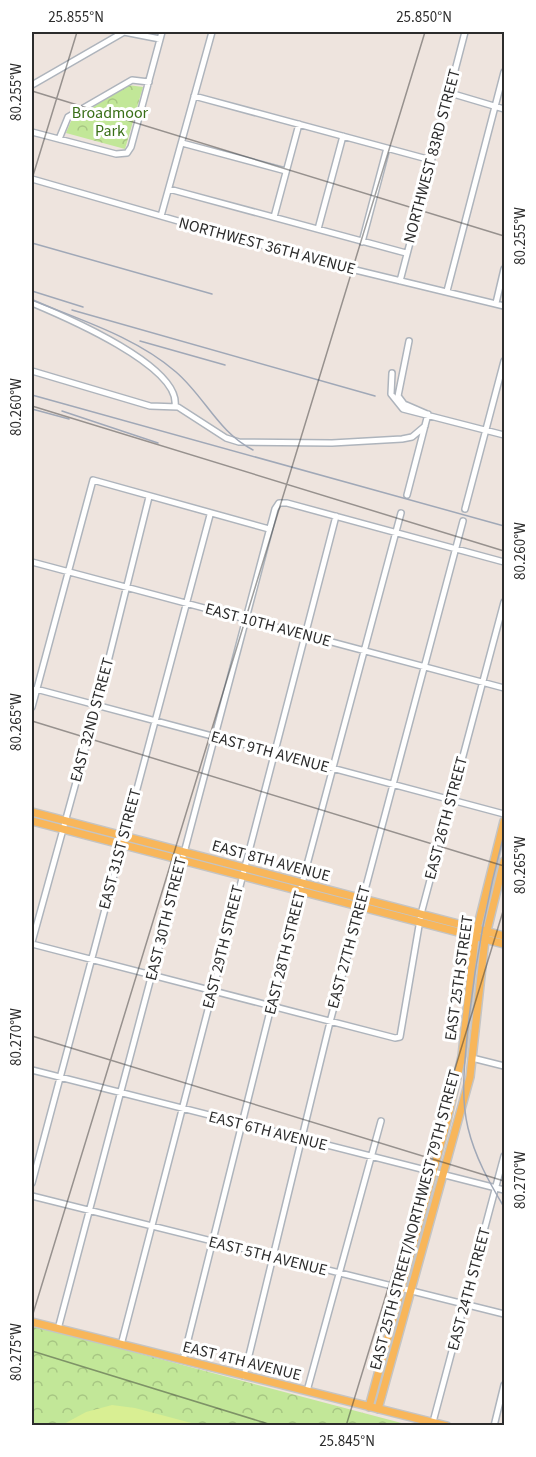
<svg xmlns="http://www.w3.org/2000/svg" width="536" height="1457" font-family="'Source Sans 3',sans-serif">
<style>
.park{fill:url(#park-crowns)}
.pitch{fill:#d9ef93}
.lines{fill:none;stroke-linecap:round;stroke-linejoin:round}
.minor-casing{stroke:#aeb4bc;stroke-width:8}
.major-casing{stroke:#c4c4c4;stroke-width:10}
.minor{stroke:#fff;stroke-width:5}
.major{stroke:#f8b65a;stroke-width:7}
.rail{stroke:#a0a8b7;stroke-width:1.5}
.ticks{fill:none;stroke:#2c2c2c;stroke-width:1.5;stroke-opacity:0.45}
.labels{text-anchor:middle;dominant-baseline:central;stroke-width:6;stroke-linejoin:round;paint-order:stroke}
.park-label{font-size:16px;fill:#396f17;stroke:#fff}
.street-label{font-size:16px;fill:#2c2c2c;stroke:#fff}
.neatline{fill:none;stroke:#2c2c2c;stroke-width:2}
.ticks-label{font-size:15px;text-anchor:middle;fill:#2c2c2c}
</style>
<defs>
<pattern id="park-crowns" width="20" height="18" patternUnits="userSpaceOnUse" patternTransform="scale(1.5)"><rect width="20" height="18" fill="#c2e798"/><path d="M2 6a3 3 0 1 1 6 0M12 15a3 3 0 1 1 6 0" fill="none" stroke="#a7c683"/></pattern>
</defs>
<rect width="100%" height="100%" fill="#eee4de"/>
<path class="park" d="M128,85L143,87L125,149L66,133L71,121Z
M32,1325L409,1425H32Z"/>
<path class="pitch" d="M112,1405L135,1408L199,1425L105,1423L96,1425H62L86,1412Z"/>
<g class="lines">
<g class="minor-casing">
<path id="minor" d="M32,85L124,32L160,39
M450,93L504,109
M194,96L431,160
M32,132L116,154L127,153L131,147L162,32
M59,139L68,117L132,80L149,82
M182,143L286,171
M32,179L310,259L504,306
M169,189L406,253
M161,216L212,32
M274,217L299,124
M318,229L343,136
M362,242L387,148
M400,281L465,32
M447,291L504,72
M32,303C63,316 181,366 175,406
M496,303L504,269
M409,341L398,396L404,404L427,414
M32,371L150,406L178,407L226,438L239,442L332,443L402,439L412,437L425,426
M392,373L391,394L403,409L504,435
M407,495L428,414
M465,509L504,361
M32,562L504,688
M36,689L504,814
M32,707L93,480L269,529
M32,942L97,706L149,497
M32,944L395,1038L400,1037L421,914L504,602
M472,1058L504,1066
M32,1070L504,1190
M32,1183L210,515
M32,1196L504,1314
M58,1329L275,509L279,503H287L504,562
M121,1345L336,516
M183,1360L300,891L401,513
M244,1376L330,1022L463,521
M307,1391L381,1121
M433,1422L504,1156
M494,1426L504,1385"/>
</g>
<g class="major-casing">
<path id="major" d="M32,812L504,936
M32,821L504,944
M32,1322L447,1426
M369,1407L447,1121L462,1056L475,937L504,821
M378,1409L470,1077L485,939L504,861"/>
</g>
<use href="#minor" class="minor"/>
<use href="#major" class="major"/>
<path class="rail" d="M32,243L212,294
M32,291L83,307
M32,300C80,320 136,337 176,372C205,397 218,432 253,450
M72,310L375,396
M140,341L225,365
M32,395L504,526
M32,409L69,419
M62,411L158,443
M504,834C487,898 475,961 468,1027C465,1061 460,1095 468,1128C475,1157 489,1182 504,1207"/>
</g>
<path class="ticks" d="M32,91L504,236M32,179L77,32M32,406L504,551M32,721L504,866M32,1036L504,1181M32,1317L425,32M32,1351L275,1426M346,1426L504,908"/>
<g class="labels">
<g class="park-label">
<text x="110" y="113">Broadmoor<tspan x="110" dy="18">Park</tspan></text>
</g>
<g class="street-label">
<text transform="translate(432 156) rotate(-75)">NORTHWEST 83RD STREET</text>
<text transform="translate(267 246) rotate(15)">NORTHWEST 36TH AVENUE</text>
<text transform="translate(268 625) rotate(15)">EAST 10TH AVENUE</text>
<text transform="translate(92 720) rotate(-75)">EAST 32ND STREET</text>
<text transform="translate(270 752) rotate(15)">EAST 9TH AVENUE</text>
<text transform="translate(446 818) rotate(-75)">EAST 26TH STREET</text>
<text transform="translate(120 849) rotate(-75)">EAST 31ST STREET</text>
<text transform="translate(271 861) rotate(15)">EAST 8TH AVENUE</text>
<text transform="translate(166 919) rotate(-76)">EAST 30TH STREET</text>
<text transform="translate(223 947) rotate(-76)">EAST 29TH STREET</text>
<text transform="translate(349 947) rotate(-75)">EAST 27TH STREET</text>
<text transform="translate(285 953) rotate(-76)">EAST 28TH STREET</text>
<text transform="translate(459 978) rotate(-82)">EAST 25TH STREET</text>
<text transform="translate(268 1131) rotate(14)">EAST 6TH AVENUE</text>
<text transform="translate(415 1220) rotate(-75)">EAST 25TH STREET/NORTHWEST 79TH STREET</text>
<text transform="translate(268 1256) rotate(14)">EAST 5TH AVENUE</text>
<text transform="translate(469 1289) rotate(-75)">EAST 24TH STREET</text>
<text transform="translate(242 1361) rotate(14)">EAST 4TH AVENUE</text>
</g>
</g>
<rect width="536" height="1457" fill="none" stroke="#ffffff" stroke-width="66"/>
<rect x="33" y="33" width="470" height="1391" class="neatline"/>
<g class="ticks-label">
<text x="76" y="22">25.855°N</text>
<text x="424" y="22">25.850°N</text>
<text transform="translate(16 92) rotate(-90)" y="5">80.255°W</text>
<text transform="translate(520 236) rotate(-90)" y="5">80.255°W</text>
<text transform="translate(16 407) rotate(-90)" y="5">80.260°W</text>
<text transform="translate(520 551) rotate(-90)" y="5">80.260°W</text>
<text transform="translate(16 722) rotate(-90)" y="5">80.265°W</text>
<text transform="translate(520 865) rotate(-90)" y="5">80.265°W</text>
<text transform="translate(16 1037) rotate(-90)" y="5">80.270°W</text>
<text transform="translate(520 1180) rotate(-90)" y="5">80.270°W</text>
<text transform="translate(16 1352) rotate(-90)" y="5">80.275°W</text>
<text x="347" y="1446">25.845°N</text>
</g>
</svg>
